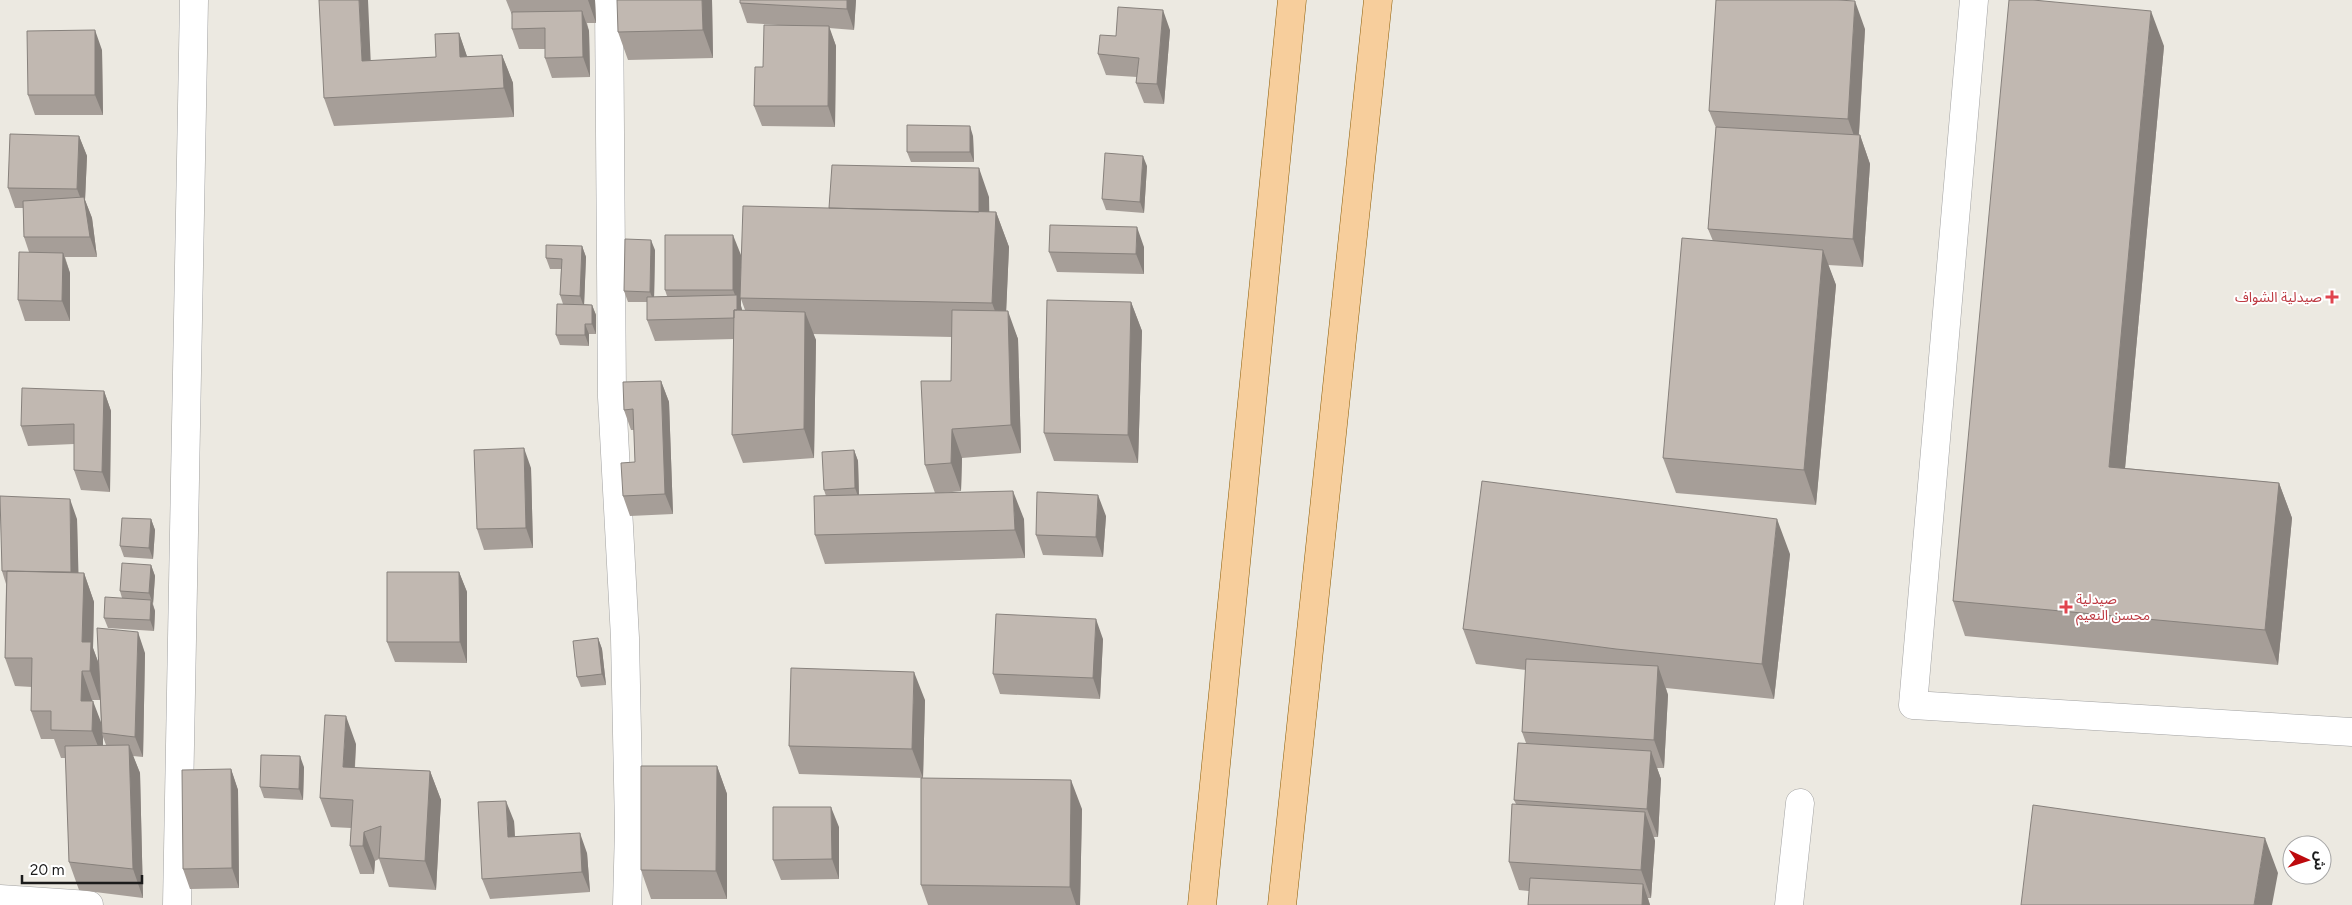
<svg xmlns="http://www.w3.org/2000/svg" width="2352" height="905" font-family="Figtree,'Noto Sans Arabic',sans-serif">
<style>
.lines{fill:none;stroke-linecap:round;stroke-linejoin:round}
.minor-casing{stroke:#a2a2a2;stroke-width:29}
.major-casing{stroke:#8b5d07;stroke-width:29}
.minor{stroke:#fff;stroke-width:28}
.major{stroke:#f7ce9c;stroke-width:28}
.wall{fill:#a69e98;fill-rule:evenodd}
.shaded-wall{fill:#87817c}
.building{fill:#c1b8b1;stroke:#87817c}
.health-dot{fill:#e0444e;stroke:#fff;stroke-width:2}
.labels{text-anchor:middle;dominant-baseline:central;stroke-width:4;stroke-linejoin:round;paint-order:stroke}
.health-label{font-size:14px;fill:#be3a42;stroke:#fff;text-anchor:end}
</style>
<rect width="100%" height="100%" fill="#ece9e1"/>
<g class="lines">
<g class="minor-casing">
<path id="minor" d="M609,0L612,397L625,638L629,828L627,905
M1974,0L1913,705L2352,732
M0,899L89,905
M177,905L194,0
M1789,905L1800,803"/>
</g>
<g class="major-casing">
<path id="major" d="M1202,905L1292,0
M1282,905L1378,0"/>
</g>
<use href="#minor" class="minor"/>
<use href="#major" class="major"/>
</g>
<path class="wall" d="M506,0H595L596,23H587L589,31L590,77L552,78L545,58V49H519L512,29V15Z
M712,0L713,58L628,60L618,32Z
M856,0L854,30L829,28L836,46L835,127L762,126L754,106L763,67L794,26L747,23L740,3Z
M1865,29L1859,135H1860L1870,164L1863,267L1828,265L1836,285L1816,505L1676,493L1663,458L1713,241L1708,229L1716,128L1709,111Z
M1170,30L1164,104L1144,103L1136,83L1137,77L1106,75L1098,54L1116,36Z
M459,33L467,57L502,55L513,83L514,117L334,126L324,98L371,61L436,57Z
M2164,46L2125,468L2279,483L2292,518L2278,665L1965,636L1953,601Z
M102,50L103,115H35L28,95Z
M79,136L87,156L85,200L92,218L97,257H65L70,273V321H25L18,300L29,252L24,237L23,208H15L8,188Z
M973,136L974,162H911L907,152Z
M1147,166L1144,213L1106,210L1102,199Z
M989,197V212H996L1009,247L1006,311L1018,339L1021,453L962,458L961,491L943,493L1024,519L1025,558L825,564L815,535L826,496L824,490L854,450L858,461L859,495L935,493L925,465L951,381L952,337L813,334L816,340L814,458L743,463L732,435L734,339L655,341L647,320V302H628L624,291L655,250L654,297L667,296L665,290L741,255V287L829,208ZM741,299L745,310H742L741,306Z
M582,246L586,257L584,304L592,305L596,315V334H589V346L560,345L556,335L563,304L560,295L561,269H550L546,258Z
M1144,247V274L1057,272L1049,252Z
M1131,302L1142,331L1138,463L1054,461L1044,433Z
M661,381L669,402L673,514L630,516L623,496L635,462L634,430H631L624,410Z
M104,391L111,411L110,492L81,490L74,470V444L28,446L21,426Z
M531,468L533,548L484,550L477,529Z
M1106,516L1103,557L1043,555L1036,535Z
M77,519L78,573H84L94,602L93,648L99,664L145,653L143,757L133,756L140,773L143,898L79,890L69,862L66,758H61L54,739H41L31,711L32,687L15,686L5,658L6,584L2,571ZM92,700H100L101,724L92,701ZM103,737L106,745L103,746Z
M151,519L155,530L153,559L124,557L120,546Z
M1790,554L1774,699L1666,688L1668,695L1664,768H1657L1661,779L1658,837H1654L1655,841L1651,898H1648L1650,905L1519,890L1509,862L1516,804L1514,800L1526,743L1522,732L1526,670L1476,664L1463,629Z
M151,565L155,576L153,604L155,611L154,631L108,628L104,618L122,598L120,591Z
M459,572L467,592V663L395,662L387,642Z
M598,638L602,649L606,685L581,687L577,677Z
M1103,639L1100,699L1000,694L993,674Z
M925,700L923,778L799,774L789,746Z
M356,744L355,768L430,771L441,800L436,890L389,887L379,859L375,861L374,874H360L350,846L351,828L331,827L320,798Z
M717,766L727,794V899H651L641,870Z
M304,767L303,800L264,798L260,787Z
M231,769L238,790L239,888L190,889L183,869Z
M1082,809L1080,905H928L921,885Z
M514,821L515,837L587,853L590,892L490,899L482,879Z
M839,827V879L781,880L773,860Z"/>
<path class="shaded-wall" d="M359,0H368L372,90L362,61Z
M588,0H595L596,23Z
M702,0H712L713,58L703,30Z
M847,0H856L854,30L847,9Z
M1855,1L1865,29L1858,147L1848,119Z
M1163,10L1170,30L1164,104L1157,84Z
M582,11L589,31L590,77L583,57Z
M2151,11L2164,46L2122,501L2109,467Z
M829,26L836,46L835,127L828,106Z
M95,30L102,50L103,115L95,95Z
M459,33L469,62L460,57Z
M502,55L513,83L514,117L504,88Z
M970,126L973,136L974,162L970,152Z
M1860,135L1870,164L1863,267L1853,239Z
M79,136L87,156L85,200L92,218L97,257L90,237L85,210L77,189Z
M1143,156L1147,166L1144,213L1140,202Z
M979,168L989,197L990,247L979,219Z
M996,212L1009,247L1005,338L992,303Z
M1137,227L1144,247V274L1136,254Z
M733,235L741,255V306L744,316L737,318V300L733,290Z
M651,240L655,250L654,302L650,292Z
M582,246L586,257L584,307L580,296Z
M1823,250L1836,285L1816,505L1804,470Z
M63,253L70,273V321L62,301Z
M1131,302L1142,331L1138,463L1128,435Z
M592,305L596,315V334L592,324Z
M1008,311L1018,339L1021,453L1011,425Z
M805,312L816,340L814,458L804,429Z
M585,324L589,334V346L585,335Z
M661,381L669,402L673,514L665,494Z
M104,391L111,411L110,492L102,472Z
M952,429L962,458L961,491L951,463Z
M524,448L531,468L533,548L526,528Z
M854,450L858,461L859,499L855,488Z
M2279,483L2292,518L2278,665L2265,630Z
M1013,491L1024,519L1025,558L1015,530Z
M1098,495L1106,516L1103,557L1096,537Z
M70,499L77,519L79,592L71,572Z
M151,519L155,530L153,559L149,548Z
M1777,519L1790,554L1774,699L1762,664Z
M151,565L155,576L153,604L149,593Z
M459,572L467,592V663L460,642Z
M84,573L94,602L93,648L101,670L100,700L90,671L82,642Z
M151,600L155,611L154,631L150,620Z
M1096,619L1103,639L1100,699L1093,678Z
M138,632L145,653L143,757L135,737Z
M598,638L602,649L606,685L602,674Z
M1658,666L1668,695L1664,768L1654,740Z
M82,671L92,700V730L81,701Z
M914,672L925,700L923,778L912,749Z
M93,701L104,730L102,733L103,737V759L92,731Z
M346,716L356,744L353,795L343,767Z
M129,745L140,773L143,898L133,869Z
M1651,751L1661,779L1658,837L1647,809Z
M300,756L304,767L303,800L299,789Z
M717,766L727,794V899L716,871Z
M231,769L238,790L239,888L232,868Z
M430,771L441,800L436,890L425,861Z
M1071,780L1082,809L1080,905H1076L1070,887Z
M506,801L514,821L516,858L508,837Z
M831,807L839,827V879L832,859Z
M1645,812L1655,841L1651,898L1641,870Z
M364,832L375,861L374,874L363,846Z
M580,833L587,853L590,892L582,872Z
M2265,838L2278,873L2272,905H2254Z
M1643,884L1650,905H1642Z"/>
<path class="building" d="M319,0H359L362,61L436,57L435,34L459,33L460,57L502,55L504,88L324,98Z
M617,0H702L703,30L618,32Z
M740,0H847V9L740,3Z
M1716,0H1838L1855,1L1848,119L1709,111Z
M2009,0H2033L2151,11L2109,467L2279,483L2265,630L1953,601Z
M1118,7L1163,10L1157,84L1136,83L1139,58L1098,54L1100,35L1116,36Z
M582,11L583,57L545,58V28L512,29V12Z
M764,25L829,26L828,106H754L755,67H763Z
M95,30V95H28L27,31Z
M907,125L970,126V152H907Z
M1716,127L1860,135L1853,239L1708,229Z
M10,134L79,136L77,189L8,188Z
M1105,153L1143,156L1140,202L1102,199Z
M832,165L979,168V212L829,208Z
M84,197L90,237H24L23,201Z
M743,206L996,212L992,303L740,298Z
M1050,225L1137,227L1136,254L1049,252Z
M665,235H733V290H665Z
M1682,238L1823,250L1804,470L1663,458Z
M625,239L651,240L650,292L624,291Z
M546,245L582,246L580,296L560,295L562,259L546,258Z
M19,252L63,253L62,301L18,300Z
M737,295V310H734V318L647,320V297Z
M1047,300L1131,302L1128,435L1044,433Z
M557,304L592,305V324H585V335H556Z
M734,310L805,312L804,429L732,435Z
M952,310L1008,311L1011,425L952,429L951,463L925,465L921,381H951Z
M661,381L665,494L623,496L621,463L635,462L633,409L624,410L623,382Z
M22,388L104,391L102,472L74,470V424L21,426Z
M524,448L526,528L477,529L474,450Z
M854,450L855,488L824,490L822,452Z
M1482,481L1777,519L1762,664L1616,649L1463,629Z
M1013,491L1015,530L815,535L814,496Z
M1037,492L1098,495L1096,537L1036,535Z
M0,496L70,499L71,572L2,571Z
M122,518L151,519L149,548L120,546Z
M122,563L151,565L149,593L120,591Z
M7,571L84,573L82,642H91L90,671H82L81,701H93L92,731L51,730V711H31L32,658H5Z
M387,572H459L460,642H387Z
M105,597L151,600L150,620L104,618Z
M996,614L1096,619L1093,678L993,674Z
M97,628L138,632L135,737L102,733Z
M598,638L602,674L577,677L573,641Z
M1526,659L1658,666L1654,740L1522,732Z
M791,668L914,672L912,749L789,746Z
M325,715L346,716L343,767L430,771L425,861L379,858L381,826L364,832L363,846H350L353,800L320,798Z
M1518,743L1651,751L1647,809L1514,800Z
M129,745L133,869L69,862L65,746Z
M261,755L300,756L299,789L260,787Z
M641,766H717L716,871L641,870Z
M231,769L232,868L183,869L182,770Z
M921,778L1071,780L1070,887L921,885Z
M506,801L508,837L580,833L582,872L482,879L478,802Z
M1512,804L1645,812L1641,870L1509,862Z
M2033,805L2265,838L2254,905H2021Z
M773,807H831L832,859L773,860Z
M1530,878L1643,884L1642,905H1528Z"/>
<g class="health-dot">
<path d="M2329.5 289.5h5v5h5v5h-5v5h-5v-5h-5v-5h5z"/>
<path d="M2063.5 599.5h5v5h5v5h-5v5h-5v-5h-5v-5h5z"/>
</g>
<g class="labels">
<g class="health-label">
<text x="2322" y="297">صيدلية الشواف</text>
<text x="2076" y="599" text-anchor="start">صيدلية<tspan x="2076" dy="16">محسن النعيم</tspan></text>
</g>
</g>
<g transform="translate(2307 860) rotate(94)"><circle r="24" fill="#ffffff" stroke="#a4a4a4"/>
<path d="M0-4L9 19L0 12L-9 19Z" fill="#bd0a0d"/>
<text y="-8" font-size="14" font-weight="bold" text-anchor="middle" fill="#1b1b1b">ش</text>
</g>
<path d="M22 875v8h120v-8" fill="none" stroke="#1b1b1b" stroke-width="2.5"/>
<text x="30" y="875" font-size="15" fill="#1b1b1b" stroke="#ffffff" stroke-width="4" paint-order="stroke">20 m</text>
</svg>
